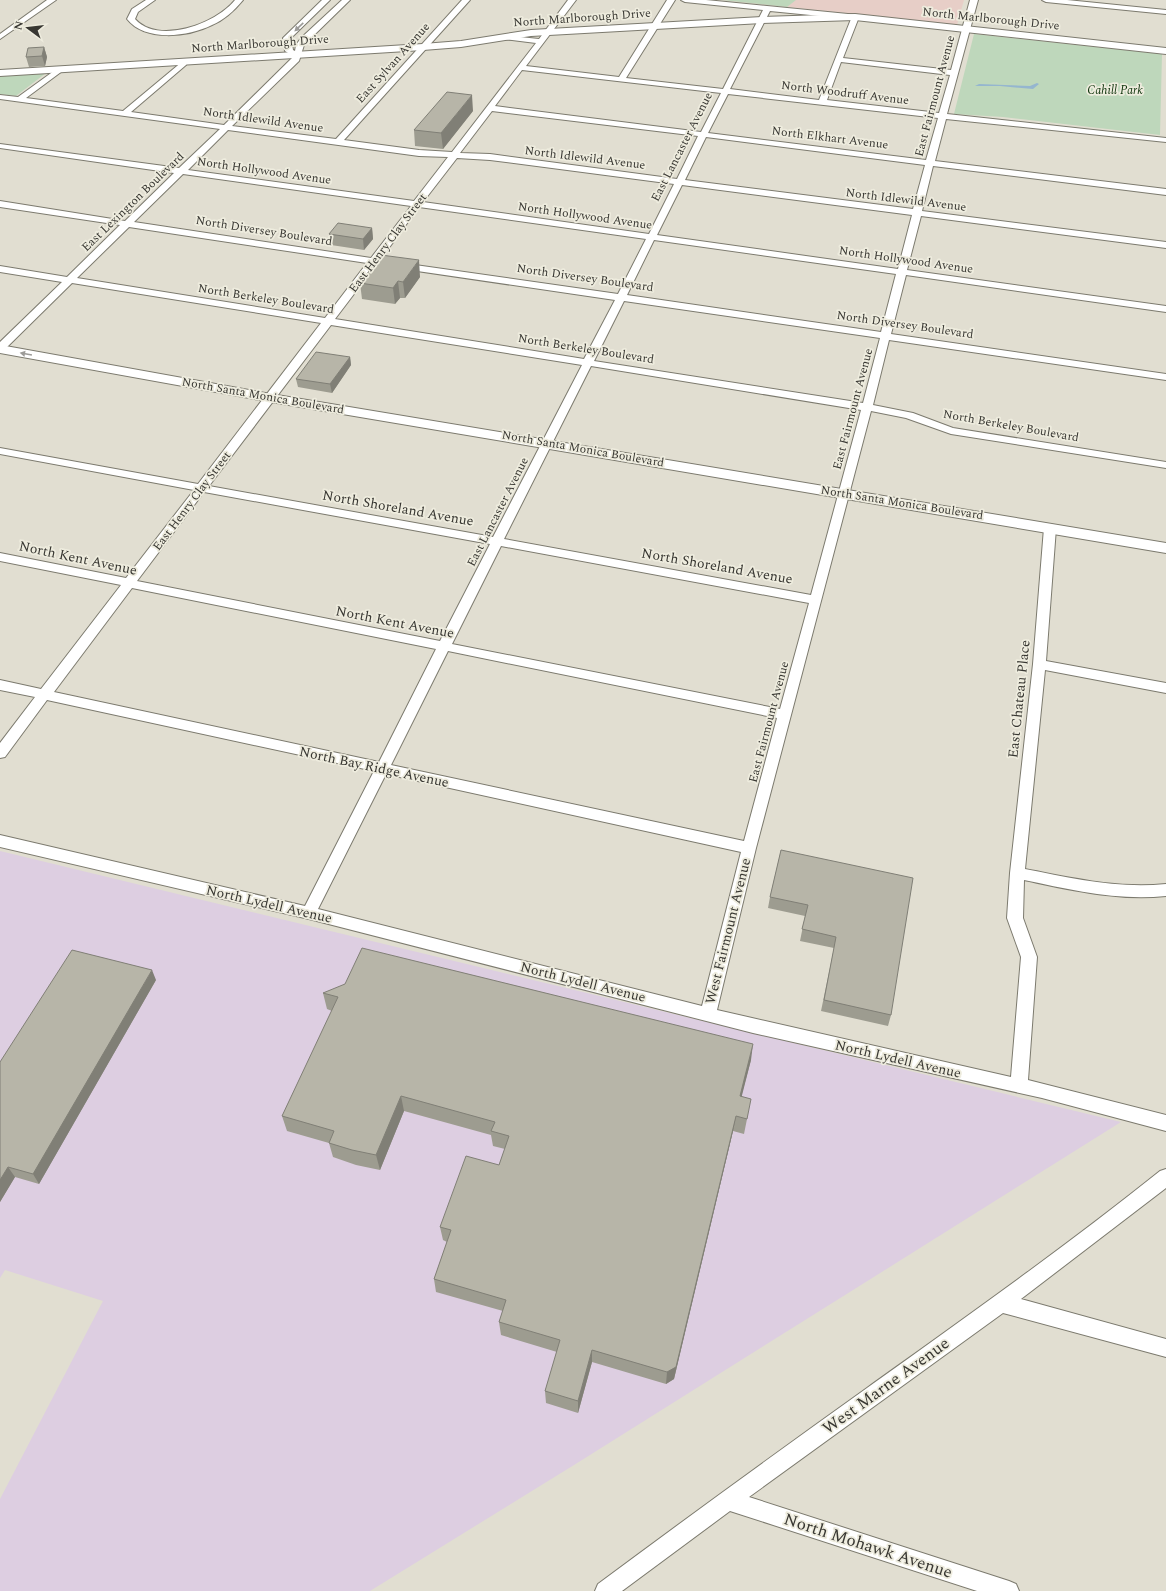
<svg xmlns="http://www.w3.org/2000/svg" width="1166" height="1591" font-family="Spectral,serif">
<style>
.industrial{fill:#ddcee1}
.education{fill:#e7cec7}
.green{fill:#bed7bb}
.water{fill:#95b6cf}
.lines{fill:none;stroke-linecap:round;stroke-linejoin:round}
.minor-casing{stroke:#7c7a6e;stroke-width:2}
.tertiary-casing{stroke:#7c7a6e;stroke-width:2}
.minor{fill:#fff;fill-rule:evenodd}
.tertiary{fill:#fff;fill-rule:evenodd}
.wall{fill:#9d9c90}
.shaded-wall{fill:#807f76}
.building{fill:#b7b5a8;stroke:#807f76}
.oneway{fill:#9c9b98}
.labels{text-anchor:middle;dominant-baseline:central;stroke-width:3.5;stroke-linejoin:round;paint-order:stroke}
.far-street-label{font-size:12px;fill:#383732;stroke:#eeecde}
.far-park-label{font-size:12px;font-style:italic;fill:#0d330a;stroke:#eeecde}
.street-label{font-size:14px;fill:#383732;stroke:#eeecde}
.near-street-label{font-size:17px;fill:#383732;stroke:#eeecde}
</style>
<rect width="100%" height="100%" fill="#e1ded1"/>
<path class="industrial" d="M0,851L318,928L1121,1122L574,1465L370,1591H0V1499L103,1301L5,1270L0,1278Z"/>
<path class="education" d="M722,0H964L957,25Z"/>
<path class="green" d="M722,0H796L787,7Z
M974,34L1162,54L1160,135L1003,117L954,114Z
M46,73L16,96L0,94V76Z"/>
<path class="water" d="M1037,83L1039,84L1033,89L1000,86H975L979,84L1030,86Z"/>
<g class="lines">
<g class="minor-casing">
<path id="minor" d="M47,0H56L0,39V34Z
M146,0H155L138,12L135,19C158,45 216,24 235,0H243C234,11 224,20 212,25C188,37 145,42 127,19L132,9Z
M322,0H330L291,38L293,50L295,51L296,45L301,38L342,0H350L307,42L304,45L299,61L232,126L336,139L462,0H470L344,140L419,150L452,152L536,43L503,39L499,37L500,35L539,39L568,0H576L526,66L619,77L667,0H675L626,78L723,89L763,10L685,2L681,0H706L858,15L859,17L843,58L951,70L970,0H978L947,114L1166,138V142L946,119L935,161L1166,189V195L933,166L922,211L1166,242V248L921,216L907,270L1166,306V312L906,275L891,334L1166,374V380L889,340L873,405L913,413L953,428L1166,462V468L951,434L906,418L871,411L756,848L717,1010L1011,1077L1021,957L1007,918L1010,873L1033,664L1044,528L1046,525H1054L1056,528L1046,661L1166,683V693L1045,670L1025,869C1072,878 1117,889 1166,884V896C1117,901 1072,890 1024,880L1023,918L1037,957L1028,1080L1166,1115V1131L1042,1098L753,1033L309,919L0,847V835L305,906L374,771L47,700L5,757L0,758V743L35,697L0,690V680L41,689L121,585L0,561V553L126,578L194,490L0,454V448L198,484L321,323L72,283L4,350L0,351V342L62,282L0,272V266L67,277L120,225L0,207V201L125,221L174,173L0,148V144L179,168L220,129L0,99V95L18,97L58,68H61V72L26,98L123,111L183,61L187,63L186,65L131,112L224,125L292,58L293,56L285,51L283,38ZM770,11L851,19L819,100L730,89ZM841,62L950,75L939,113L827,100ZM522,70L721,93L701,132L495,106ZM728,94L938,118L926,160L708,133ZM492,111L698,136L677,179L490,154L460,153ZM228,130L419,156L448,157L414,201L188,170ZM706,137L925,165L913,209L685,180ZM457,158L490,160L674,184L649,234L423,202ZM183,174L411,206L371,258L134,222ZM682,185L912,215L898,269L657,235ZM419,207L646,239L618,294L380,260ZM129,227L367,263L325,318L77,278ZM654,240L896,274L881,332L627,295ZM376,265L615,300L584,359L335,319ZM624,301L880,338L863,403L594,361ZM331,325L582,365L493,537L209,486ZM591,366L861,410L811,595L504,539ZM204,492L490,544L440,641L137,581ZM501,546L809,603L780,709L452,644ZM132,588L436,649L379,762L54,692ZM448,651L777,718L744,841L391,765ZM386,774L741,852L702,1006L318,909Z
M1042,0H1067L1166,10V14L1046,2Z
M1166,1169V1188L1021,1299L1166,1339V1357L1003,1313L749,1497L1009,1581L1016,1584L1019,1591H977L730,1511L622,1591H595L598,1584C687,1518 776,1453 867,1388C966,1317 1065,1247 1160,1171Z"/>
</g>
<g class="tertiary-casing">
<path id="tertiary" d="M855,14L1166,48V54L855,20L762,23L531,36L461,47L423,50L0,76V70L423,44L461,41L531,30L762,17Z
M0,345L271,394L1166,543V553L271,402L0,353Z"/>
</g>
<use href="#minor" class="minor"/>
<use href="#tertiary" class="tertiary"/>
</g>
<path class="wall" d="M44,47L47,57L45,66L29,67L26,57Z
M473,111L443,149L415,146L414,130Z
M372,228L373,239L364,250L331,245L329,234Z
M420,277L405,298H400L395,304L362,299L360,283Z
M350,357L351,365L332,393L298,387L296,379Z
M781,850L891,1015L888,1026L821,1011L834,948L800,941L805,916L768,908L770,897Z
M156,980L39,1184L15,1177L0,1202V1062Z
M323,993L751,1060L741,1097L748,1114L744,1134L733,1131L674,1379L666,1384L592,1362L578,1413L546,1403L545,1391L557,1352L501,1335L499,1322L503,1311L436,1292L434,1279L447,1242L443,1240L440,1227L499,1165L505,1149L493,1146L491,1135L404,1111L380,1170L356,1165L333,1157L329,1143L287,1131L282,1116L332,1011L327,1009Z"/>
<path class="shaded-wall" d="M44,47L47,57L45,66L42,56Z
M472,95L473,111L443,149L441,133Z
M372,228L373,239L364,250L363,239Z
M419,260L420,277L405,298L403,282Z
M398,281L400,298L395,304L393,288Z
M350,357L351,365L332,393L330,384Z
M152,970L156,980L39,1184L33,1174Z
M753,1044L751,1060L738,1111L740,1096Z
M401,1096L404,1111L380,1170L376,1155Z
M736,1116L733,1131L674,1379L666,1384L667,1372Z
M8,1167L15,1177L0,1202V1180Z
M592,1350V1362L578,1413V1401Z"/>
<path class="building" d="M44,47L42,56L26,57L28,48Z
M447,92L472,95L441,133L414,130Z
M338,223L372,228L363,239L329,234Z
M381,255L419,260L403,282L398,281L393,288L360,283Z
M316,352L350,357L330,384L296,379Z
M781,850L913,878L891,1015L824,1000L836,937L802,929L808,905L770,897Z
M362,948L753,1044L740,1096L751,1099L747,1119L736,1116L676,1367L667,1372L592,1350L578,1401L545,1391L560,1340L499,1322L506,1300L434,1279L451,1230L440,1227L466,1156L499,1165L509,1136L491,1131L495,1122L401,1096L376,1155L352,1150L329,1143L334,1131L282,1116L338,997L323,993L345,984Z
M72,950L152,970L33,1174L8,1167L0,1180V1062Z"/>
<defs><path id="oneway-solid" d="M-6-.8H1V-3.2L6.5 0L1 3.2V.8H-6Z"/></defs>
<g class="oneway">
<use href="#oneway-solid" transform="translate(299 27) rotate(136)"/>
<use href="#oneway-solid" transform="translate(26 354) rotate(-170)"/>
</g>
<g class="labels">
<g class="far-street-label">
<text transform="translate(582 18) rotate(-4)">North Marlborough Drive</text>
<text transform="translate(991 19) rotate(6)">North Marlborough Drive</text>
<text transform="translate(260 44) rotate(-4)">North Marlborough Drive</text>
<text transform="translate(393 63) rotate(-48)">East Sylvan Avenue</text>
<text transform="translate(845 93) rotate(7)">North Woodruff Avenue</text>
<text transform="translate(935 96) rotate(-75)">East Fairmount Avenue</text>
<text transform="translate(263 120) rotate(8)">North Idlewild Avenue</text>
<text transform="translate(830 138) rotate(7)">North Elkhart Avenue</text>
<text transform="translate(682 147) rotate(-63)">East Lancaster Avenue</text>
<text transform="translate(585 158) rotate(7)">North Idlewild Avenue</text>
<text transform="translate(264 171) rotate(8)">North Hollywood Avenue</text>
<text transform="translate(906 200) rotate(7)">North Idlewild Avenue</text>
<text transform="translate(133 202) rotate(-44)">East Lexington Boulevard</text>
<text transform="translate(585 216) rotate(8)">North Hollywood Avenue</text>
<text transform="translate(264 231) rotate(9)">North Diversey Boulevard</text>
<text transform="translate(388 243) rotate(-53)">East Henry Clay Street</text>
<text transform="translate(906 260) rotate(8)">North Hollywood Avenue</text>
<text transform="translate(585 278) rotate(8)">North Diversey Boulevard</text>
<text transform="translate(266 299) rotate(9)">North Berkeley Boulevard</text>
<text transform="translate(905 325) rotate(8)">North Diversey Boulevard</text>
<text transform="translate(586 349) rotate(9)">North Berkeley Boulevard</text>
<text transform="translate(263 396) rotate(10)">North Santa Monica Boulevard</text>
<text transform="translate(853 409) rotate(-75)">East Fairmount Avenue</text>
<text transform="translate(1011 426) rotate(10)">North Berkeley Boulevard</text>
<text transform="translate(583 449) rotate(10)">North Santa Monica Boulevard</text>
<text transform="translate(192 501) rotate(-53)">East Henry Clay Street</text>
<text transform="translate(902 503) rotate(9)">North Santa Monica Boulevard</text>
<text transform="translate(498 512) rotate(-63)">East Lancaster Avenue</text>
<text transform="translate(769 722) rotate(-75)">East Fairmount Avenue</text>
</g>
<g class="far-park-label">
<text x="1115" y="90">Cahill Park</text>
</g>
<g class="street-label">
<text transform="translate(398 508) rotate(10)">North Shoreland Avenue</text>
<text transform="translate(78 558) rotate(12)">North Kent Avenue</text>
<text transform="translate(717 566) rotate(10)">North Shoreland Avenue</text>
<text transform="translate(395 622) rotate(11)">North Kent Avenue</text>
<text transform="translate(1019 699) rotate(-84)">East Chateau Place</text>
<text transform="translate(374 767) rotate(12)">North Bay Ridge Avenue</text>
<text transform="translate(269 904) rotate(13)">North Lydell Avenue</text>
<text transform="translate(728 931) rotate(-76)">West Fairmount Avenue</text>
<text transform="translate(583 982) rotate(14)">North Lydell Avenue</text>
<text transform="translate(898 1059) rotate(13)">North Lydell Avenue</text>
</g>
<g class="near-street-label">
<text transform="translate(886 1386) rotate(-36)">West Marne Avenue</text>
<text transform="translate(868 1546) rotate(18)">North Mohawk Avenue</text>
</g>
</g>
<g transform="translate(28 28) rotate(285)" stroke="#eeecde" stroke-width="3" paint-order="stroke">
<path d="M0-3L7 15L0 10L-7 15Z" fill="#383732"/>
<text y="-6" font-size="11" font-weight="bold" text-anchor="middle" fill="#383732">N</text>
</g>
</svg>
